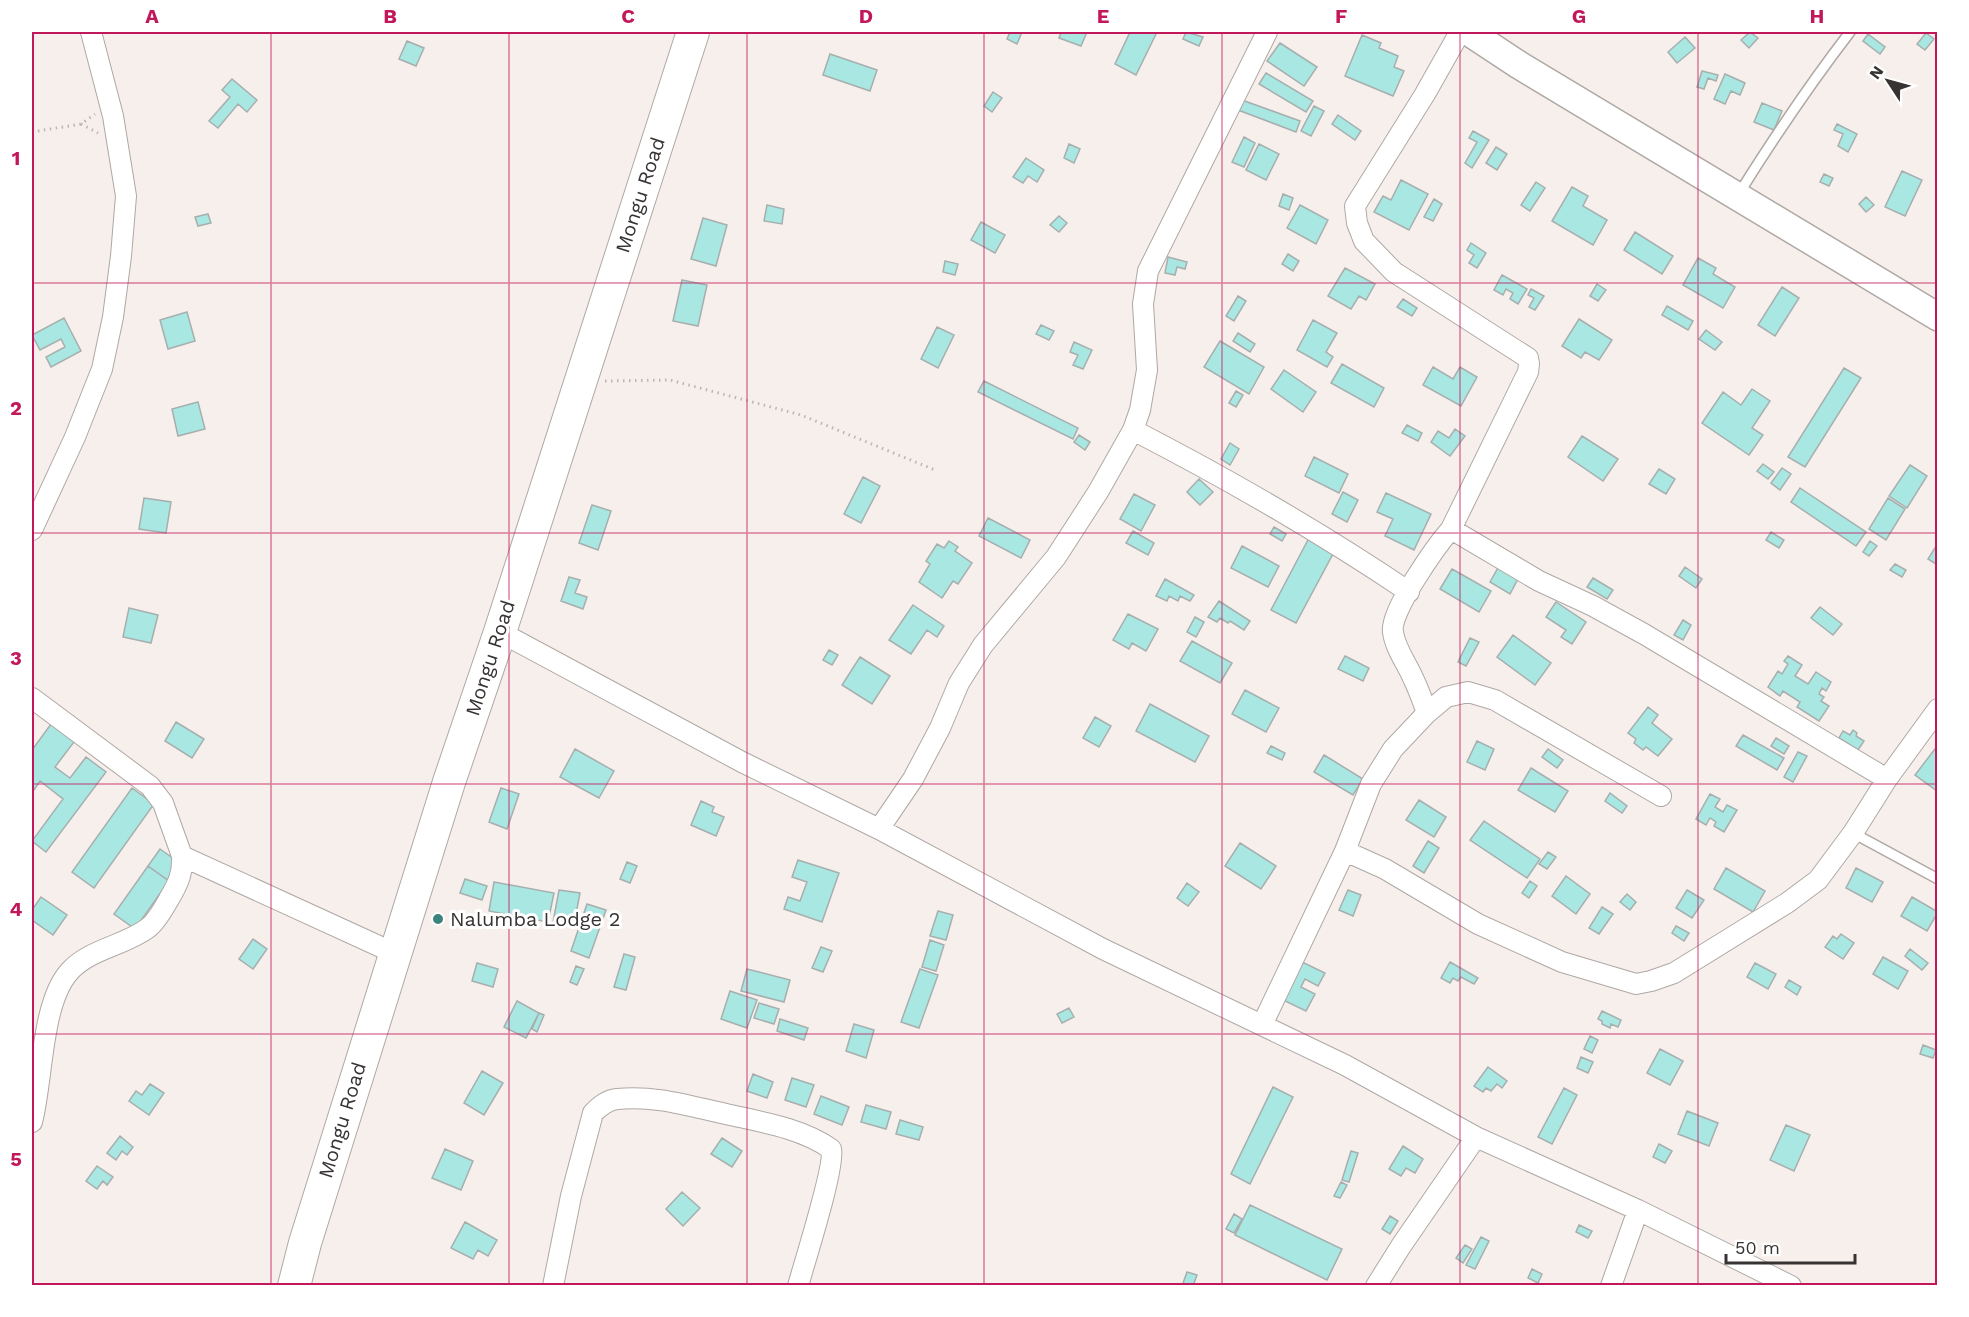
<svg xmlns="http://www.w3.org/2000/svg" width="1969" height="1317" font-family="'Work Sans',sans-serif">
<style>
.building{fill:#a9e7e2;stroke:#a6afae;stroke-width:1.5}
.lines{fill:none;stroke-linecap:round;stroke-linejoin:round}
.lane-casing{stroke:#afa8a4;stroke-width:12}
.street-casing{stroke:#afa8a4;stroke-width:22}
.secondary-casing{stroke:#afa8a4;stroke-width:30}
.primary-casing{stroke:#afa8a4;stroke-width:34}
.path{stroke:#bcb6b3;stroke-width:3;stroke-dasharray:1.5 4.5;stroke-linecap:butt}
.lane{stroke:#fff;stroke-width:9}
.street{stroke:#fff;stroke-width:20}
.secondary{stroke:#fff;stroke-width:27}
.primary{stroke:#fff;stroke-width:32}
.grid{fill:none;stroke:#c2185b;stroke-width:1.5;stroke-opacity:0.55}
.poi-dot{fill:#3b837d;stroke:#fff;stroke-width:2}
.labels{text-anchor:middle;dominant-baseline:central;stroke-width:6;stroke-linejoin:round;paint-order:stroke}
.street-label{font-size:20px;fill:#363332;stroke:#fff}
.poi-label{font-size:20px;fill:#363332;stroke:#fff;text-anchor:start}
.neatline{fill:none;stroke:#c2185b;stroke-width:2}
.grid-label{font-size:20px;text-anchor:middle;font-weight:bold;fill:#c2185b}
</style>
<rect width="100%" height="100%" fill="#f7efeb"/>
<path class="building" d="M1010,32H1022L1017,44L1007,39Z
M1061,32H1087L1081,46L1059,38Z
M1130,32H1157L1136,75L1115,64Z
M1186,32L1203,37L1199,46L1183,39Z
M1750,32L1758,38L1749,48L1741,40Z
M1926,33L1934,39L1925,50L1917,44Z
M1868,34L1885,47L1880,54L1863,41Z
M1362,35L1381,43L1379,48L1398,56L1394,67L1404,71L1393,96L1345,76Z
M1685,37L1695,48L1677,63L1668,52Z
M407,41L424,48L416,66L399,59Z
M1280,43L1317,67L1304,86L1267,61Z
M830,54L877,70L870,91L823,75Z
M1702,71L1718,75L1716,81L1708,78L1704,89L1697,87Z
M1266,73L1313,101L1306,112L1259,84Z
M1725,74L1745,83L1740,95L1731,91L1725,104L1714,99Z
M232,79L257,100L247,112L238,104L218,128L209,121L230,97L222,90Z
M993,92L1002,98L992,112L984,106Z
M1242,100L1300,121L1296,132L1238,110Z
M1762,103L1782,111L1774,130L1754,122Z
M1314,106L1324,111L1311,136L1301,131Z
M1338,115L1361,131L1355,140L1332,124Z
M1837,124L1857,134L1848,152L1838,146L1843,134L1834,130Z
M1473,131L1489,140L1472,168L1465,163L1477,142L1469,138Z
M1244,137L1255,143L1244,167L1232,162Z
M1069,144L1080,149L1074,163L1064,158Z
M1259,144L1279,154L1266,180L1246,170Z
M1496,147L1507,154L1497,170L1486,163Z
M1026,158L1044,170L1037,182L1028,176L1023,183L1013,177Z
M1902,171L1922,180L1905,216L1885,207Z
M1824,174L1833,178L1829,186L1820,182Z
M1401,180L1428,194L1409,230L1374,212L1383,196L1391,200Z
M1536,182L1545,188L1530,211L1521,205Z
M1572,187L1588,196L1583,206L1607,220L1593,245L1552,221Z
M1283,194L1293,198L1289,210L1279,206Z
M1866,197L1874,205L1866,212L1859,204Z
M1434,199L1442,204L1433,221L1424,217Z
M767,205L784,209L782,224L764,221Z
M1300,205L1328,220L1316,244L1287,228Z
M208,214L211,223L198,226L195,217Z
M1059,216L1067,223L1059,232L1050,225Z
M703,218L727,225L716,266L691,259Z
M981,222L1005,235L995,253L971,240Z
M1635,232L1673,256L1662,274L1624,250Z
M1471,243L1486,253L1477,268L1469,263L1474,255L1467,250Z
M1288,254L1299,261L1293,271L1282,264Z
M1168,257L1187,262L1185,269L1177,267L1175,275L1165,273Z
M1698,258L1716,268L1713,274L1735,287L1723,308L1683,285Z
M945,261L958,264L955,275L943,272Z
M1345,268L1375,284L1366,300L1359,296L1351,309L1328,296Z
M1502,275L1527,289L1518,304L1510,299L1513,293L1506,289L1503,295L1494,290Z
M682,280L707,285L698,326L673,321Z
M1597,284L1606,290L1598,301L1590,296Z
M1782,287L1799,298L1775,336L1758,325Z
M1531,289L1544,296L1535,310L1529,307L1534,298L1528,295Z
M1238,296L1246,301L1234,321L1226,316Z
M1403,299L1417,308L1412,316L1397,307Z
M1667,306L1693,321L1688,330L1662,315Z
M187,312L195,341L168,349L160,320Z
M64,318L81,351L51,367L46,357L65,347L61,339L40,350L32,335Z
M1579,319L1612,340L1599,360L1585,352L1581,358L1562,346Z
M1313,320L1337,333L1326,352L1333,357L1327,367L1297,350Z
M1041,325L1054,331L1049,340L1036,334Z
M937,327L954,335L938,368L921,359Z
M1706,330L1722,342L1715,350L1699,339Z
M1238,333L1255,344L1250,352L1233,341Z
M1220,341L1264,367L1249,394L1204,367Z
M1074,342L1092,350L1083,369L1073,365L1078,355L1070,352Z
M1342,364L1384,388L1374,407L1331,383Z
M1433,367L1453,379L1460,367L1477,377L1461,406L1423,385Z
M1844,368L1861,378L1805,467L1788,457Z
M1284,370L1316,392L1303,412L1271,389Z
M984,381L1078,428L1073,439L978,392Z
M1752,389L1770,401L1752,428L1763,435L1749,455L1702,423L1723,392L1741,405Z
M1236,391L1243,395L1236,407L1229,403Z
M198,402L205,429L178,436L172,409Z
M1407,425L1422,433L1418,441L1402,433Z
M1455,429L1465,436L1450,456L1431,442L1438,431L1449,438Z
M1079,435L1090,442L1085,450L1074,442Z
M1582,436L1618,459L1603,481L1568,457Z
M1230,443L1239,449L1230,465L1221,459Z
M1314,457L1348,474L1339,493L1305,476Z
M1763,464L1774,472L1768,479L1757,471Z
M1910,465L1927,476L1907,508L1889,496Z
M1782,468L1791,474L1780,490L1771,483Z
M1659,469L1675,479L1666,494L1649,484Z
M863,477L880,486L861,523L844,514Z
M1199,479L1213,492L1200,505L1187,492Z
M1800,488L1866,532L1856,546L1791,502Z
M1343,492L1358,500L1347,522L1332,514Z
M1386,493L1431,514L1414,550L1385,536L1393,519L1377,512Z
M1134,494L1155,505L1141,531L1120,519Z
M144,498L171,502L166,533L139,529Z
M1888,498L1905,509L1886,540L1869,529Z
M592,505L611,511L598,550L579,543Z
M988,518L1030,540L1021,558L979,536Z
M1274,527L1286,534L1282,541L1270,534Z
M1133,531L1154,543L1148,555L1126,543Z
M1771,532L1784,540L1779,548L1766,540Z
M1309,538L1334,552L1296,623L1271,610Z
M949,541L958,547L955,551L972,563L958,584L953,581L942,598L919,582L930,564L926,561L937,544L944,548Z
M1870,541L1877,546L1869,556L1863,552Z
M1938,543V562L1936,564L1928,559Z
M1242,546L1279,566L1268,587L1231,568Z
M1895,564L1906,570L1902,577L1890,570Z
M1499,566L1519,577L1510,594L1490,582Z
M1685,567L1702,579L1696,588L1679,576Z
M1452,569L1491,591L1479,612L1440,589Z
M569,577L580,580L575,593L587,597L583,609L561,601Z
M1593,578L1613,590L1607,599L1587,587Z
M1165,579L1194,595L1190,601L1180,596L1178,601L1169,596L1167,601L1156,596Z
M1219,601L1250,621L1244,630L1230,621L1228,623L1220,618L1217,622L1208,617Z
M1556,602L1586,622L1572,644L1561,637L1566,630L1546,617Z
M913,605L944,626L937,637L927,630L911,654L889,640Z
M1820,607L1842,624L1833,635L1811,618Z
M129,608L158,615L151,643L123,637Z
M1128,614L1158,629L1146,651L1132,643L1129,649L1113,640Z
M1195,617L1204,622L1196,637L1187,632Z
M1683,620L1691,625L1683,640L1674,635Z
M1513,635L1551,663L1535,685L1497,657Z
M1470,638L1479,642L1466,666L1458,662Z
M1192,641L1232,663L1220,683L1180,661Z
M829,650L838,655L832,665L823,660Z
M1345,656L1369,668L1363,681L1338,669Z
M1788,656L1802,665L1795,676L1808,684L1816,672L1831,682L1826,691L1822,688L1819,694L1824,697L1821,701L1829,706L1819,721L1797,707L1800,702L1783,691L1780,696L1768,687L1778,671L1782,674L1788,664L1784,661Z
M860,657L890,676L872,704L842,685Z
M1245,690L1279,708L1266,732L1232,714Z
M1150,704L1209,736L1195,762L1136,731Z
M1648,707L1658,715L1652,723L1672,739L1658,756L1646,747L1643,750L1634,743L1636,739L1628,733Z
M1095,717L1111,726L1099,747L1083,738Z
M54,720L77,738L55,767L70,778L86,757L106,772L46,852L32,841L63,799L40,781L32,793V750Z
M176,722L204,739L192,758L165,741Z
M1853,730L1857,733L1856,736L1864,741L1858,750L1839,738L1843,731L1850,735Z
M1743,735L1784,758L1777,770L1736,746Z
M1776,738L1789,746L1784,754L1771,746Z
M1477,741L1494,749L1485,770L1467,762Z
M1938,745V791H1937L1915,775Z
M1271,746L1285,753L1282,760L1267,753Z
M575,749L614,771L599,798L560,777Z
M1548,749L1563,760L1557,768L1542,757Z
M1798,752L1807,756L1793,782L1784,777Z
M1324,755L1363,779L1353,795L1314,772Z
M1531,768L1568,791L1555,812L1518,790Z
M132,788L154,804L94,888L72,872Z
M501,788L519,794L507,829L489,822Z
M1610,793L1627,806L1622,813L1605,801Z
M1710,794L1720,799L1715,807L1723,812L1727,805L1737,810L1724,832L1714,826L1716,822L1710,818L1706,825L1696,819Z
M1419,800L1446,817L1434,837L1406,820Z
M701,801L714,807L712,812L724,817L716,836L691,825Z
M1484,821L1540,859L1527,878L1470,840Z
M1428,841L1439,848L1424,873L1413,866Z
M1240,843L1276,866L1261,889L1225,866Z
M160,849L181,864L169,881L148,866Z
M1548,852L1556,857L1547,869L1539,864Z
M798,860L839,873L822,922L784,909L788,897L800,901L807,882L792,877Z
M627,862L637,866L630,883L620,879Z
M148,866L169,881L135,929L114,914Z
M1726,868L1765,891L1753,912L1714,889Z
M1856,868L1883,882L1872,902L1846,888Z
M1566,876L1590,894L1576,914L1552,896Z
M465,879L487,886L482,900L460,893Z
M1530,881L1537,886L1529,898L1522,893Z
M494,882L554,893L548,922L489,911Z
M1187,883L1199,892L1188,906L1177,898Z
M559,890L580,893L574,925L553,922Z
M1348,890L1361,895L1353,916L1339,910Z
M1687,890L1704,900L1692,918L1676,908Z
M1627,894L1636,902L1630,910L1620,902Z
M41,897L67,915L53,935L32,920V910Z
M1912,897L1938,912L1927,931L1901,916Z
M587,904L606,910L589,958L571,951Z
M1602,907L1613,914L1599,934L1589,928Z
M938,911L953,915L946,940L930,936Z
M1676,926L1689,933L1684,941L1672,933Z
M1841,934L1854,943L1843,959L1825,947L1833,936L1837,939Z
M253,939L267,949L253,969L239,959Z
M930,940L944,945L936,971L922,967Z
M821,947L832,951L823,972L812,968Z
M1910,949L1928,963L1922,970L1905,956Z
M624,954L635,957L626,990L614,987Z
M1883,957L1908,971L1898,989L1873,974Z
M1302,962L1325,973L1318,986L1305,979L1301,987L1315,994L1306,1011L1283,1000Z
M1450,962L1478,978L1474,984L1461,977L1458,981L1453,978L1450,983L1441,978Z
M477,963L498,969L493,987L472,981Z
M1755,963L1776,974L1768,989L1747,977Z
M576,966L584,969L577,985L570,982Z
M747,969L790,980L784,1002L741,991Z
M920,969L938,975L919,1028L901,1022Z
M1789,980L1801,987L1797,995L1785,987Z
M730,991L757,1000L747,1028L721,1019Z
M517,1001L539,1013L526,1038L504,1027Z
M759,1003L779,1009L774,1024L754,1018Z
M1069,1008L1074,1017L1062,1023L1057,1014Z
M1602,1011L1621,1020L1618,1027L1611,1024L1610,1028L1602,1024V1021L1598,1019Z
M539,1013L544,1015L537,1032L532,1029Z
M780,1019L808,1028L804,1040L777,1031Z
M854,1024L874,1030L866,1058L846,1051Z
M1590,1036L1598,1040L1592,1053L1584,1049Z
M1923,1045L1936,1050L1933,1058L1920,1054Z
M1660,1049L1683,1061L1670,1085L1647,1073Z
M1581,1057L1593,1062L1588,1073L1577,1068Z
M1488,1067L1507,1081L1502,1088L1497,1084L1491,1091L1486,1088L1483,1092L1474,1086Z
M482,1071L503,1083L484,1115L464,1103Z
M753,1074L773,1082L767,1098L747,1091Z
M792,1078L814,1085L806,1107L785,1100Z
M150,1084L164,1093L149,1115L129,1101L136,1091L142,1095Z
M1273,1087L1293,1097L1250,1184L1231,1174Z
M1564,1088L1577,1095L1552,1144L1538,1137Z
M821,1096L849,1107L842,1125L814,1114Z
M866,1105L891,1112L886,1129L861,1122Z
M1687,1111L1718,1123L1709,1146L1678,1134Z
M900,1120L923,1127L919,1140L896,1134Z
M1786,1125L1810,1135L1794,1171L1770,1160Z
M120,1136L133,1147L127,1155L122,1151L116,1160L107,1153Z
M722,1138L742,1151L732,1167L711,1154Z
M1659,1144L1672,1151L1665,1163L1653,1157Z
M1403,1146L1423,1159L1415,1173L1406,1168L1401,1176L1389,1169Z
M445,1149L473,1161L461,1190L432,1178Z
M1351,1151L1358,1153L1349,1182L1342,1180Z
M97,1166L113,1177L107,1185L103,1181L97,1189L86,1181Z
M1341,1182L1347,1185L1340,1198L1334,1196Z
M682,1192L700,1208L683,1226L666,1209Z
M1250,1205L1342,1249L1327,1280L1235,1235Z
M1234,1214L1242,1219L1234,1233L1226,1229Z
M1390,1216L1398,1221L1390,1234L1382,1229Z
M465,1222L497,1240L488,1256L478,1250L473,1259L451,1248Z
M1579,1225L1592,1231L1588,1238L1576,1232Z
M1481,1237L1489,1241L1475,1269L1466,1265Z
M1465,1245L1472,1249L1463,1263L1456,1258Z
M1532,1269L1542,1274L1538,1283L1528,1278Z
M1187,1272L1197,1275L1193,1286H1182Z"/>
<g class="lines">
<g class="lane-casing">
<path id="lane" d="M1738,195C1773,139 1810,84 1850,32
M1853,833L1938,879"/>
</g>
<g class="street-casing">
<path id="street" d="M1133,430C1228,479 1320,532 1409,592
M1451,529L1528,372L1529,364L1528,358L1394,272L1364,241L1357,223L1355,206L1425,94L1460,32
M32,530L75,437L102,369L113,317L121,256L126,196L113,116L91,32
M500,632L742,762L879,829L1103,949L1345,1065L1476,1137L1638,1210L1791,1286
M32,698L150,786L163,803L182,856L394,953
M1427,713C1423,702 1419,690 1413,678C1407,664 1395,648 1393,632C1389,612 1437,545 1451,529L1539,581L1593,606L1644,634L1887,779
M879,829L913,779L940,728L959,683L983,645L1056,557L1098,492L1133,430L1140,410L1147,370L1143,304L1148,271L1267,32
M1345,851L1385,869L1478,924L1562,962L1636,984L1651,981L1674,973L1787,903L1818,880L1853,833L1887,779L1938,709
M1262,1025L1345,851L1371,784L1393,749L1427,713L1446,697L1468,692L1495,700L1661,796
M32,1122C43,1080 41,1004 69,972C89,949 124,946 148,928C156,922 164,908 169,899C178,884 183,873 182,856
M553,1286L571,1196L593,1113C600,1106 607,1100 617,1099C655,1095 689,1106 726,1114C761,1122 801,1128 831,1149C836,1164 804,1264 798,1286
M1376,1286L1401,1246L1476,1137
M1611,1286L1638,1210"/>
</g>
<g class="secondary-casing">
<path id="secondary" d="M1469,32L1519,65L1938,317"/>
</g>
<g class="primary-casing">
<path id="primary" d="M294,1286L305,1243L449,782L500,632L693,32"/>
</g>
<path class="path" d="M81,124L98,133
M32,132L81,124L95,114
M605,381L670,380L801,415L935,470"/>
<use href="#lane" class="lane"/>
<use href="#street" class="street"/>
<use href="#secondary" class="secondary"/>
<use href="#primary" class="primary"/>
</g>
<path class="grid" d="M271,32V1286M509,32V1286M747,32V1286M984,32V1286M1222,32V1286M1460,32V1286M1698,32V1286M32,283H1938M32,533H1938M32,784H1938M32,1034H1938"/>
<circle class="poi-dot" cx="438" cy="919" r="6"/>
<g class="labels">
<g class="street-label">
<text transform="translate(640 195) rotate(-72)">Mongu Road</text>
<text transform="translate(490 658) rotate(-72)">Mongu Road</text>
<text transform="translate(342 1120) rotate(-73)">Mongu Road</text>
</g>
<g class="poi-label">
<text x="450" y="919">Nalumba Lodge 2</text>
</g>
</g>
<rect width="1969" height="1317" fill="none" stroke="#ffffff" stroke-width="66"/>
<g transform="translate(1888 81) rotate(306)" stroke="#ffffff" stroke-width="4.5" paint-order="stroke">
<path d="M0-4.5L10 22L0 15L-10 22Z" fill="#363332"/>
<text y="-9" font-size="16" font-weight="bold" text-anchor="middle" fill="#363332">N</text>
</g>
<path d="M1726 1254v9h129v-9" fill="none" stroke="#363332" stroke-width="3"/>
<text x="1735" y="1254" font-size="18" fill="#363332" stroke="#ffffff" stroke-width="4.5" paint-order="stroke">50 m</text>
<rect x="33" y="33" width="1903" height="1251" class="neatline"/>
<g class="grid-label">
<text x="152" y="23">A</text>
<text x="390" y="23">B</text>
<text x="628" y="23">C</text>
<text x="866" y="23">D</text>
<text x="1103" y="23">E</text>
<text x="1341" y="23">F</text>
<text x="1579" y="23">G</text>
<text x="1817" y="23">H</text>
<text x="16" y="165">1</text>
<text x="16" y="415">2</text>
<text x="16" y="665">3</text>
<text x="16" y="916">4</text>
<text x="16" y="1166">5</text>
</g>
</svg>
